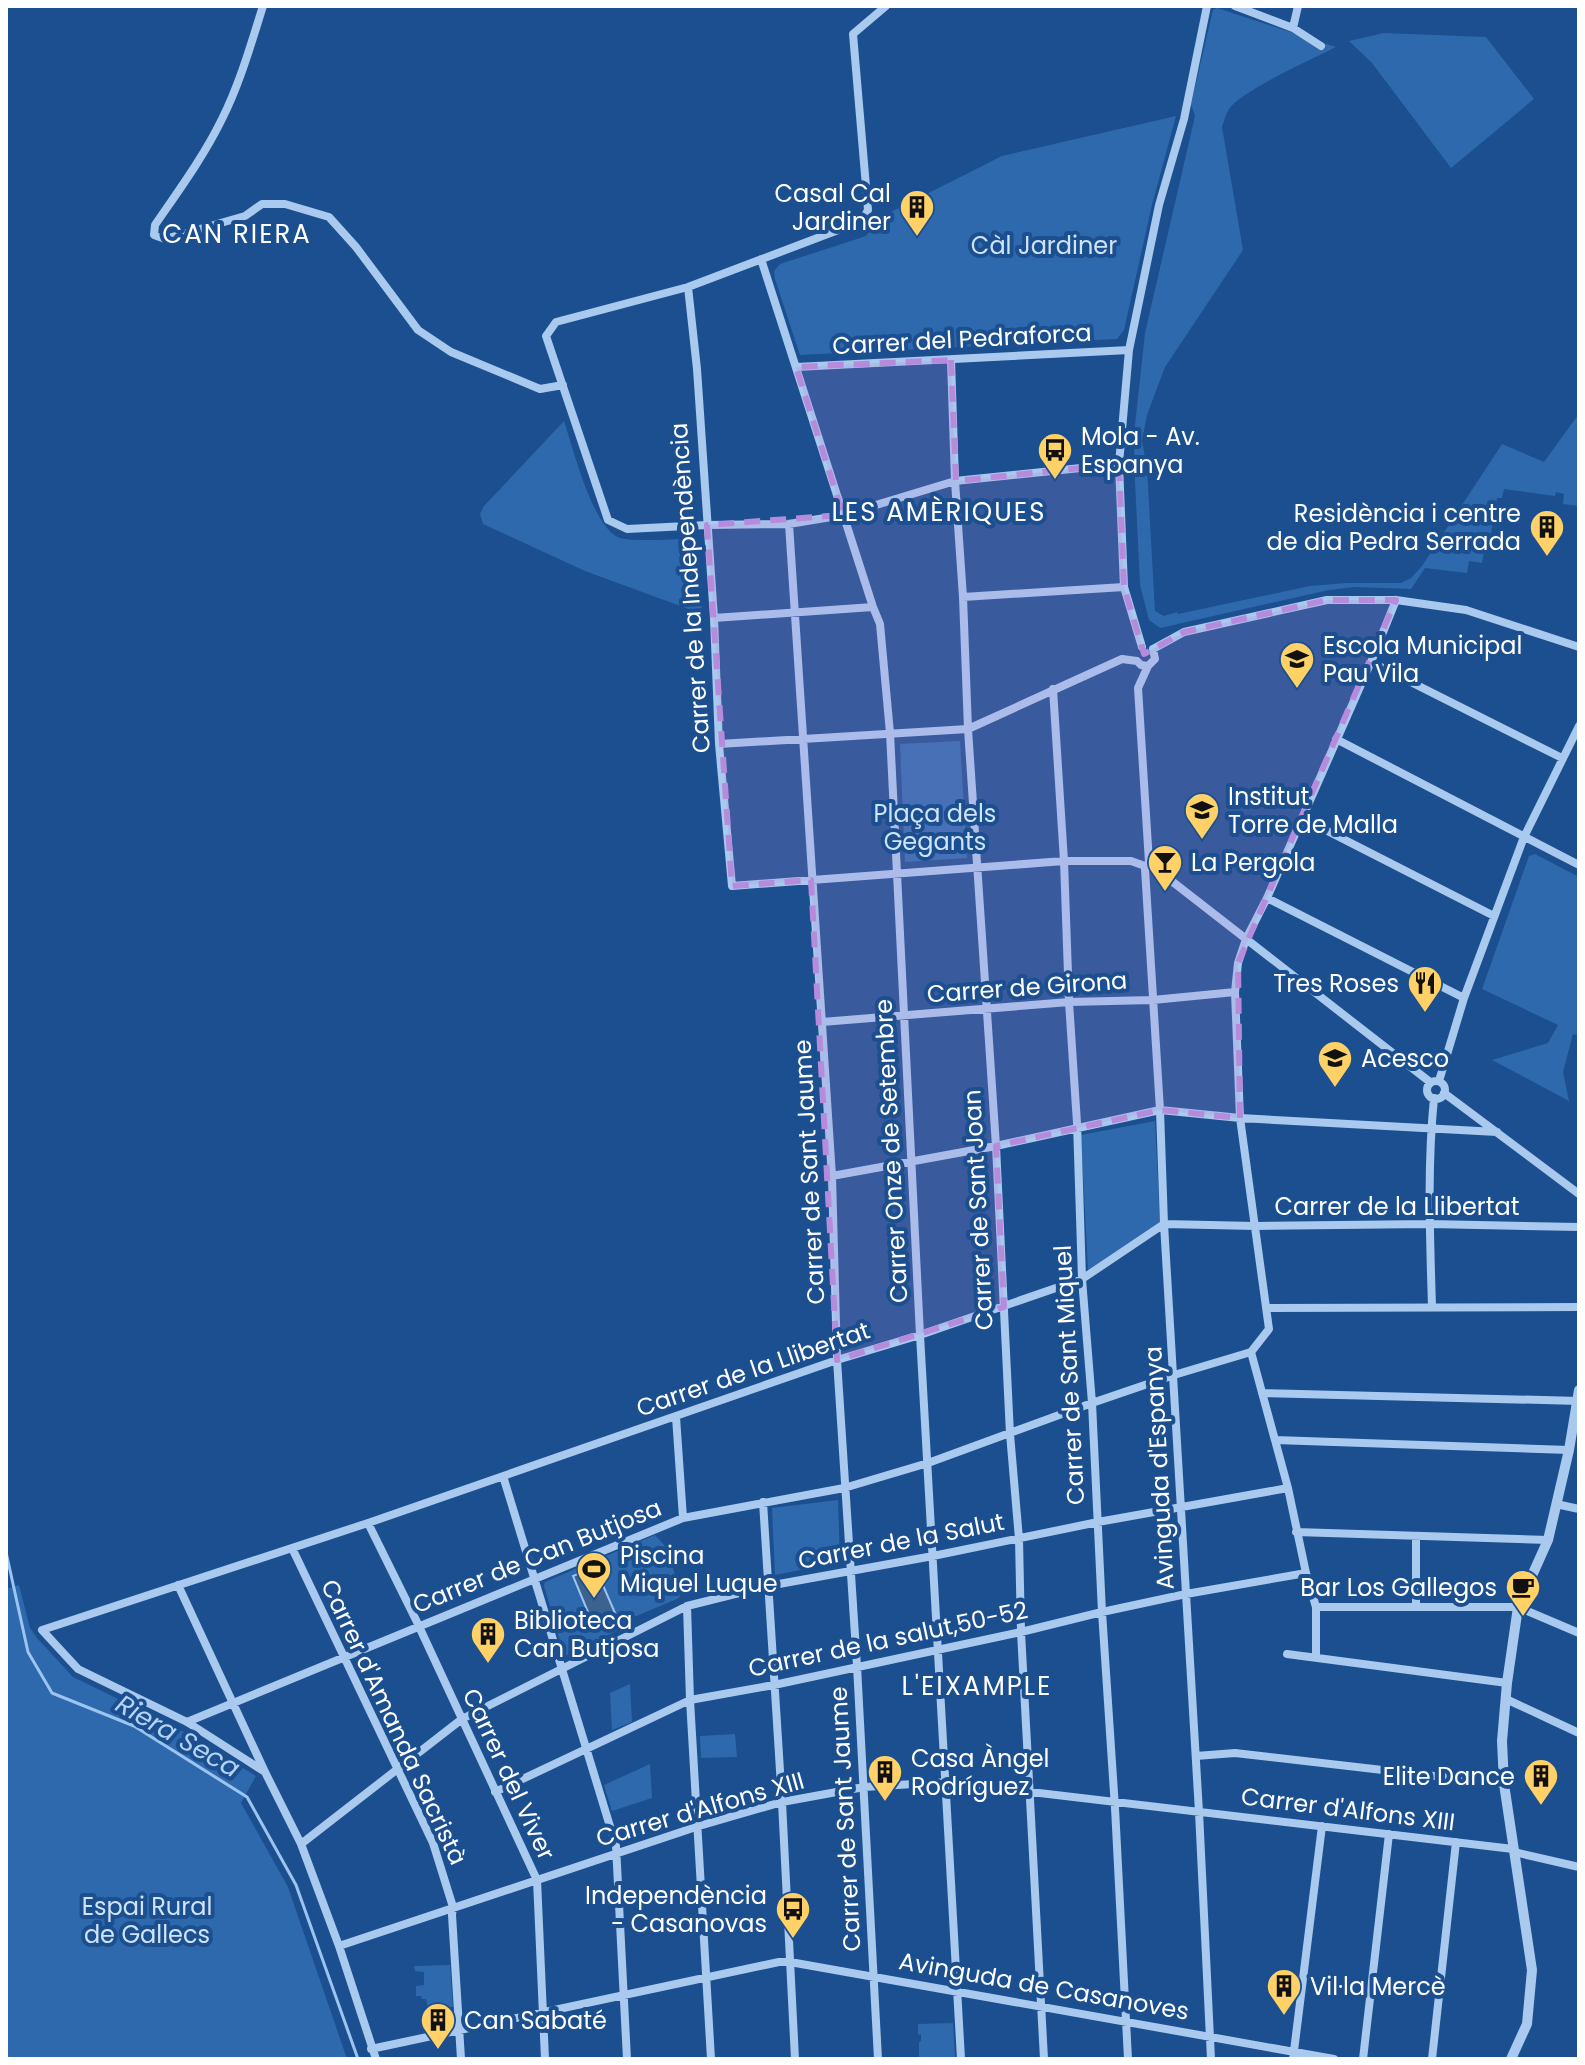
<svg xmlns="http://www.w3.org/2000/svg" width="1585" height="2065" font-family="Poppins,sans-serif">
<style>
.green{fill:#2e69ad}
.water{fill:#3c6290;stroke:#9cc4f0;stroke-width:2}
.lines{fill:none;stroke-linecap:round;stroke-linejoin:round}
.stream{stroke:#9cc4f0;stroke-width:3}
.minor{stroke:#a9c9ee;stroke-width:8}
.tertiary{stroke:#a9c9ee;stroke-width:10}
.marked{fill:#b68bdc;fill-opacity:0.2;stroke:#b68bdc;stroke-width:6;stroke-dasharray:16 10;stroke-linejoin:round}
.labels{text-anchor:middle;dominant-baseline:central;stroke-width:8;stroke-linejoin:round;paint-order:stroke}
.poi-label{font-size:24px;fill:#fff;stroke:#1b4f8f;text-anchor:start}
.park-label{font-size:24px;fill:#cfe3fa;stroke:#1b4f8f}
.street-label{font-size:24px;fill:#fff;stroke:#1b4f8f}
.neighbourhood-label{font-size:26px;letter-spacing:2px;fill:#fff;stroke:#1b4f8f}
.water-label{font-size:26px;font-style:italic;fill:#b5d3f5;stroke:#1b4f8f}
</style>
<rect width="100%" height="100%" fill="#1b4f8f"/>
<path class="green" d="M1217,8L1336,47C1313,59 1242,90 1229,109C1226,114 1224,121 1222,127L1243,250L1165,367L1147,415L1142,441L1147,468L1155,611L1164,616L1177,612L1178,614L1310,586L1346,583H1401L1411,578L1422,566L1502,444L1544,462L1578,415L1579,506L1563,504L1564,494L1556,492L1555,496L1504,489L1502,498H1497L1490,540H1486L1482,563L1469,561L1467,573L1425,568L1411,589L1355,587L1329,590L1160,628L1149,620L1140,585L1134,461L1135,425L1145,333L1195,116L1191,104L1213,10Z
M1384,33L1486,37L1534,99L1451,168L1372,63L1349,41Z
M1176,116L1152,205L1124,330L1117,339L800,355L775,279L774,271L780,264L866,236L881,217L1002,156Z
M564,421C573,448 593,529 620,538C632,542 675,539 690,539L699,550L702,614L585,571L483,524L480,514L484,506Z
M960,741L967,858L905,862L900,744Z
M1535,854L1579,877V1036L1573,1034L1563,1072L1569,1101L1492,1060L1548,1043L1558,1025L1482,989L1529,856Z
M1155,1121L1160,1223L1088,1270L1081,1135Z
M838,1500L840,1562L775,1575L772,1508Z
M655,1535L667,1548L675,1562L673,1568L680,1595L679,1598L627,1620V1626L567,1655H564L544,1586L545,1582Z
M19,1585L30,1628L37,1638L73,1677L174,1726L256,1776L241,1803L288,1887L347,2059H6V1589Z
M630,1684L632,1722L612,1730L610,1693Z
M735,1734L737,1757L701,1758L700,1736Z
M650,1764L652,1798L612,1811L604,1785Z
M450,1965L453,2007L428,2008L426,1999H422L421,1996H416V1986L424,1985V1972L415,1971L414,1966Z
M953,2023L955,2057L919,2059V2042L921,2041V2034L918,2035V2024Z"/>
<path class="water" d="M595,1567L601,1581L588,1588L602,1583L618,1620L595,1629L573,1576Z"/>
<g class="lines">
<path class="stream" d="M6,1552L28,1652L52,1693L134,1726L247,1797L296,1885L358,2059"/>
<path class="minor" d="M263,6C251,44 240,83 222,119C204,156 179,190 155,225L154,235L165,239L245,216L262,204H285L329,217L356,247L418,330L451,352L540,389L563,385
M886,6L853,34L868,210L862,221L688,287L556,322L546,336L608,520L627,529L707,525L789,524L843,515L955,481L1119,464
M1235,6L1293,28L1321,46
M1293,28L1298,6
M761,259L873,607L880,624L890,733L920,1335L961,2059
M688,287L697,369L714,618L719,744L732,886L1064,861H1131L1145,866
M951,360L955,481L963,597L968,729L996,1146L1010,1434L1019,1539L1021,1632L1044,2059
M796,367L1129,350
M789,524L832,1176L837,1360L857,1666L878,2059
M963,597L1124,587
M714,618L873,607
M1142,647L1124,587L1119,464L1129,350L1159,205L1184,119L1207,6
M1153,649L1184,632L1327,600H1396L1466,610L1579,647
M1371,662L1562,758
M1053,689L1064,861L1069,1002L1077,1123L1082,1279L1092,1403L1102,1612L1115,1808L1128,2059
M1336,739L1579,865
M719,744L968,729L1122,659L1137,661L1141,665L1148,666
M1302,818L1494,916
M1149,862L1145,869L1160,1110L1164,1224L1199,1812L1211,2059
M1149,862L1138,688L1148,666L1155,659L1153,649
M1160,872L1430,1082
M1267,898L1464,998
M822,1022L1069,1002L1153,1000L1235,992
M1427 1090a9 9 0 1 1 18 0a9 9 0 1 1-18 0Z
M1439,1081L1464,998L1524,837L1579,726
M1444,1093L1579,1194
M832,1176L996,1146L1160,1110L1240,1118L1497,1132
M1432,1307C1430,1237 1427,1168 1434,1098
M1267,1308L1579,1307
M1251,1352L1288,1488L1306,1573L1316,1607V1657
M1262,1393L1579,1401
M676,1417L683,1518
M1275,1440L1569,1450
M503,1476L616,1846L627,2059
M763,1502L782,1802L795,2059
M1556,1504L1579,1509
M368,1523L416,1620L537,1880L545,2059
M1296,1532L1548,1540
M1416,1536V1607
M292,1548L433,1843L453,1907L452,1915L461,2059
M178,1585L265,1772
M687,1606L690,1700L711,2059
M1316,1607H1518L1579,1633
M1287,1654L1507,1683
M1506,1699L1579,1733
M187,1722L683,1518L844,1488L928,1463L1092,1403L1174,1375L1251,1352L1269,1329L1240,1118L1235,992L1238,963L1246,939L1267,898L1371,662L1396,600
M1196,1756L1235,1753L1504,1784
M495,1792L690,1700L774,1685L1021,1632L1102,1612L1186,1594L1306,1573
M301,1844L462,1719L687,1606L768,1586L933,1556L1098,1522L1288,1488
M1514,1852L1579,1867
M339,1946L699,1826L782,1802L864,1787L947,1782L1513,1849
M371,2049L779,1962H790L1334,2059
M376,2059L339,1946L301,1844L265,1772L187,1722L78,1669L42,1630L368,1523L837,1360L920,1335L1082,1279L1164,1224L1255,1226L1429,1224L1579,1227
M1293,2059L1322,1826
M1363,2059L1389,1834
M1432,2059L1456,1842"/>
<path class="tertiary" d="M1511,2059L1527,2024L1532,1970L1504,1784L1502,1741L1507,1683L1518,1607L1548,1540L1569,1450L1579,1390"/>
</g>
<path class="marked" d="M951,360L956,481L1119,464L1124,587L1144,654L1184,632L1327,600H1396L1238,963L1240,1118L1160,1110L996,1146L1004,1307L837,1360L811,880L732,886L707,525L843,515L796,367Z"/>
<defs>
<g id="building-pin" transform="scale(1.8)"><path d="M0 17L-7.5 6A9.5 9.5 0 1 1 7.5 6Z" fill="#ffd166" stroke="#1b4f8f"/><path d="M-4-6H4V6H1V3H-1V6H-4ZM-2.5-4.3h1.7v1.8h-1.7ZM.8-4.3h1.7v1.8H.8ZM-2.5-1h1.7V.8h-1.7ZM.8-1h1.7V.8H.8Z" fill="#111"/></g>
<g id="bus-pin" transform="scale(1.8)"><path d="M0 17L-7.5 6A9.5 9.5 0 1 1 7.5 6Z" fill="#ffd166" stroke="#1b4f8f"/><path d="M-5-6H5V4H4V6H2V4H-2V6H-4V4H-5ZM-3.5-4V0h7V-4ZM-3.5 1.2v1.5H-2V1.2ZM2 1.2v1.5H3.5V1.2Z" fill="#111"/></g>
<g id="school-pin" transform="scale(1.8)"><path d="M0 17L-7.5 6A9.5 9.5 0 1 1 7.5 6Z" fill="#ffd166" stroke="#1b4f8f"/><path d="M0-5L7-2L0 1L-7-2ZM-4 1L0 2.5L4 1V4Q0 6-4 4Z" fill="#111"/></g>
<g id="bar-pin" transform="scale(1.8)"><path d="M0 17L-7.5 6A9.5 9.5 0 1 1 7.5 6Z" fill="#ffd166" stroke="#1b4f8f"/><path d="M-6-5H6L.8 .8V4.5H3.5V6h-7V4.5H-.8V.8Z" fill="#111"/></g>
<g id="restaurant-pin" transform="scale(1.8)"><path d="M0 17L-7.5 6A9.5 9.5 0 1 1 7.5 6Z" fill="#ffd166" stroke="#1b4f8f"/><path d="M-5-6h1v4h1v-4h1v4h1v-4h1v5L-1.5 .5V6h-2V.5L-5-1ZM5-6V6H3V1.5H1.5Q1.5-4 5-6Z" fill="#111"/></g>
<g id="stadium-pin" transform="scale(1.8)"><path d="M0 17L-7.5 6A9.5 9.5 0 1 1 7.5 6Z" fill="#ffd166" stroke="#1b4f8f"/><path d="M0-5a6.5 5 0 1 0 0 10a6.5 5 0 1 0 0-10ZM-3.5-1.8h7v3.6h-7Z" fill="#111"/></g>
<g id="cafe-pin" transform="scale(1.8)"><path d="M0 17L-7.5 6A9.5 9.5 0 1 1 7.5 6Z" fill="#ffd166" stroke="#1b4f8f"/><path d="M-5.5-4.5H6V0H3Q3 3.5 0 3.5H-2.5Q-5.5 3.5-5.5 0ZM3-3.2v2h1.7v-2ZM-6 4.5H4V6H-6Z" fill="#111"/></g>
</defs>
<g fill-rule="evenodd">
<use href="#building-pin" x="917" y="207"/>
<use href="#bus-pin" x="1055" y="450"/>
<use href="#building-pin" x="1547" y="527"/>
<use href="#school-pin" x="1297" y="659"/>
<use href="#school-pin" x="1202" y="810"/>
<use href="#bar-pin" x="1165" y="862"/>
<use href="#restaurant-pin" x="1425" y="983"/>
<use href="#school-pin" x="1335" y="1058"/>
<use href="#stadium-pin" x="594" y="1569"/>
<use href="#cafe-pin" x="1523" y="1587"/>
<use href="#building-pin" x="488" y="1634"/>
<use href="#building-pin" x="885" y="1772"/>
<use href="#building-pin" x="1541" y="1776"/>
<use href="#bus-pin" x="793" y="1909"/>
<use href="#building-pin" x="1284" y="1986"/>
<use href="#building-pin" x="438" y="2020"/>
</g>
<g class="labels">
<g class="poi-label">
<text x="891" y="193" text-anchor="end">Casal Cal<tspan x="891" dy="28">Jardiner</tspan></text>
<text x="1081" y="436">Mola - Av.<tspan x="1081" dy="28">Espanya</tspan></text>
<text x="1521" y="513" text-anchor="end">Residència i centre<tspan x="1521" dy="28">de dia Pedra Serrada</tspan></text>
<text x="1323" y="645">Escola Municipal<tspan x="1323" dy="28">Pau Vila</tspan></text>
<text x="1228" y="796">Institut<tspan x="1228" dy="28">Torre de Malla</tspan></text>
<text x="1191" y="862">La Pergola</text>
<text x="1399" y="983" text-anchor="end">Tres Roses</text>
<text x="1361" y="1058">Acesco</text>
<text x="620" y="1555">Piscina<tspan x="620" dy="28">Miquel Luque</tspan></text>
<text x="1497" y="1587" text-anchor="end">Bar Los Gallegos</text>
<text x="514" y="1620">Biblioteca<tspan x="514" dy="28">Can Butjosa</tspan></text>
<text x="911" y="1758">Casa Àngel<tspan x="911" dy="28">Rodríguez</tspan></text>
<text x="1515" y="1776" text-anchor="end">Elite Dance</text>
<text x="767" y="1895" text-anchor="end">Independència<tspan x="767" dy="28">- Casanovas</tspan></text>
<text x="1310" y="1986">Vil·la Mercè</text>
<text x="464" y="2020">Can Sabaté</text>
</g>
<g class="park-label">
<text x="1044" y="245">Càl Jardiner</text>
<text x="935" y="813">Plaça dels<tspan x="935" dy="28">Gegants</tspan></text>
<text x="147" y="1906">Espai Rural<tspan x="147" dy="28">de Gallecs</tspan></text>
</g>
<g class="street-label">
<text transform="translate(962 339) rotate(-3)">Carrer del Pedraforca</text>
<text transform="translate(690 588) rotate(-94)">Carrer de la Independència</text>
<text transform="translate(1027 987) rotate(-4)">Carrer de Girona</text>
<text transform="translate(891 1151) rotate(-93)">Carrer Onze de Setembre</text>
<text transform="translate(809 1172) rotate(-93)">Carrer de Sant Jaume</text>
<text x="1397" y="1206">Carrer de la Llibertat</text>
<text transform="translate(978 1210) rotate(-93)">Carrer de Sant Joan</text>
<text transform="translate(753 1369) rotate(-19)">Carrer de la Llibertat</text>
<text transform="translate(1069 1375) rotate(-93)">Carrer de Sant Miquel</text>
<text transform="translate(1159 1468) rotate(-93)">Avinguda d'Espanya</text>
<text transform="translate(901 1541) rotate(-11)">Carrer de la Salut</text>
<text transform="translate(537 1556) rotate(-22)">Carrer de Can Butjosa</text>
<text transform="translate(888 1639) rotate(-12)">Carrer de la salut,50-52</text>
<text transform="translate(394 1722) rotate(65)">Carrer d'Amanda Sacristà</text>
<text transform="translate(509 1774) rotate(65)">Carrer del Viver</text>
<text transform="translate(700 1809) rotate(-16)">Carrer d'Alfons XIII</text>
<text transform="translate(1348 1809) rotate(7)">Carrer d'Alfons XIII</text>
<text transform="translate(845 1819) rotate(-93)">Carrer de Sant Jaume</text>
<text transform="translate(1044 1986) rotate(10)">Avinguda de Casanoves</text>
</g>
<g class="neighbourhood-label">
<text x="237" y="234">CAN RIERA</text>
<text x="939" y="512">LES AMÈRIQUES</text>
<text x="977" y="1686">L'EIXAMPLE</text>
</g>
<g class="water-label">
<text transform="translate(178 1736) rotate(30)">Riera Seca</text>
</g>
</g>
<rect width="1585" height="2065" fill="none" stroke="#ffffff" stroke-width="16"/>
</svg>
